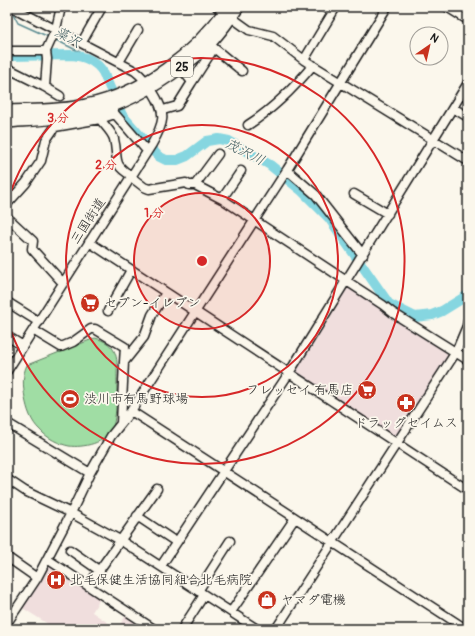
<svg xmlns="http://www.w3.org/2000/svg" width="475" height="636" font-family="Pangolin,'Klee One',sans-serif">
<style>
.built{fill:#f0dedd}
.green{fill:#a0dda4;stroke:#5e7c60}
.lines{fill:none;stroke-linecap:round;stroke-linejoin:round}
.stream{stroke:#5c8c92;stroke-width:1.5}
.river{stroke:#86d6e0;stroke-width:10}
.minor-casing{stroke:#1c1c1c;stroke-width:11}
.major-casing{stroke:#1c1c1c;stroke-width:14}
.minor{stroke:#fbf7ec;stroke-width:8}
.major{stroke:#fbf7ec;stroke-width:11}
.ring{fill:none;stroke:#d62828;stroke-width:2}
.labels{text-anchor:middle;dominant-baseline:central;stroke-width:3.5;stroke-linejoin:round;paint-order:stroke}
.shield{fill:#fbf7ec;stroke:#5f5e5a;stroke-width:1}
.shield-label{font-size:12px;font-weight:bold;fill:#1c1c1c}
.street-label{font-size:13px;fill:#1c1c1c;stroke:#fbf7ec}
.poi-label{font-size:13px;fill:#1c1c1c;stroke:#fbf7ec;text-anchor:start}
.water-label{font-size:14px;font-style:italic;fill:#415d61;stroke:#fbf7ec}
.centre{fill:#d62828;stroke:#fbf7ec;stroke-width:2}
.ring-label{font-size:12px;text-anchor:middle;font-weight:bold;fill:#d62828;stroke:#fbf7ec;stroke-width:3.5;stroke-linejoin:round;paint-order:stroke}
</style>
<rect width="100%" height="100%" fill="#fbf7ec"/>
<filter id="ink" filterUnits="userSpaceOnUse"><feTurbulence type="fractalNoise" baseFrequency=".025" numOctaves="2"/><feDisplacementMap in="SourceGraphic" scale="8" xChannelSelector="R" yChannelSelector="G"/><feConvolveMatrix kernelMatrix="1 2 1 2 8 2 1 2 1" color-interpolation-filters="sRGB"/></filter>
<g filter="url(#ink)">
<path class="built" d="M347,283L451,351L395,441L291,373Z
M48,563L101,597L92,612L117,629L127,614L151,629H46L48,624L21,607Z"/>
<path class="green" d="M95,338C114,343 118,353 117,372C117,385 117,419 112,429C106,443 83,448 69,446C59,444 47,438 40,430C31,422 27,409 25,398C23,386 22,375 27,365Z"/>
<g class="lines">
<path class="stream" d="M11,10L18,23L49,37
M54,39L80,52L82,56"/>
<path class="river" d="M7,56L71,55C84,56 96,61 103,72L122,115L158,156L166,160H177L187,156L207,141L219,139L229,141L270,165L301,190L329,218L389,304L415,317L432,315L442,311L468,295"/>
<g class="minor-casing">
<path id="minor" d="M217,7L249,30L273,36L304,60L468,161
M325,7L333,12
M447,7L468,20
M82,42L102,7
M7,51H46
M304,60L336,7
M119,62L138,30
M7,68L45,87L60,96
M192,82L214,48L242,71
M45,87L47,59L46,51L56,29L61,7
M453,108L468,117
M163,110L177,106L192,82L181,68
M100,119C104,125 112,132 114,139C119,159 111,164 132,176
M248,125C273,109 294,88 313,65
M287,170L316,195L363,255
M131,177L144,187L149,189L186,183L189,185H195L222,199L383,305L393,313L468,360
M195,185L218,154
M354,194L388,214
M222,199L241,171
M7,204L26,183L41,161L46,140L55,127L100,119L115,114L147,151
M7,217L33,241L32,249L63,283
M89,242L468,490
M7,302L39,322
M108,311L131,270
M33,330L61,347L73,342L91,329H95L125,347L124,362
M7,336L23,346
M7,371L152,144C164,123 167,114 153,92C148,84 143,77 135,71L12,7
M131,411L466,629
M7,423L90,473
M121,423L124,362L144,337L152,315L166,293
M7,479L25,491L71,513L120,540L257,629
M137,516L176,542
M70,550L100,571
M7,557L37,578
M47,559L154,629
M161,566L289,373L468,83
M88,586L157,489
M198,591L230,541
M231,612L295,518
M7,623L37,578L71,513L90,473L111,436L131,411L287,170L387,7
M182,629L204,595
M276,629L456,352L467,326L468,320"/>
</g>
<g class="major-casing">
<path id="major" d="M7,111C33,110 60,111 86,105C144,93 194,54 228,7
M7,122C33,120 60,119 86,114C122,106 155,87 184,65C194,58 204,51 212,41C221,31 230,19 238,7"/>
</g>
<use href="#minor" class="minor"/>
<use href="#major" class="major"/>
</g>
</g>
<circle cx="202" cy="261" r="68" fill="#d62828" fill-opacity=".12"/>
<g class="ring">
<circle cx="202" cy="261" r="68"/>
<circle cx="202" cy="261" r="136"/>
<path d="M7 203A203 203 0 1 1 7 319"/>
</g>
<defs>
<g id="supermarket-disc" transform="scale(1)"><circle r="9.5" fill="#c8321e" stroke="#fbf7ec"/><path d="M-6-5.5h2.5l.6 2H6L4.5 2H-2.5L-4.4-4H-6ZM-1.5 3.2a1.3 1.3 0 1 0 .1 0ZM3 3.2a1.3 1.3 0 1 0 .1 0Z" fill="#fff"/></g>
<g id="stadium-disc" transform="scale(1)"><circle r="9.5" fill="#c8321e" stroke="#fbf7ec"/><path d="M0-5a6.5 5 0 1 0 0 10a6.5 5 0 1 0 0-10ZM-3.5-1.8h7v3.6h-7Z" fill="#fff"/></g>
<g id="pharmacy-disc" transform="scale(1)"><circle r="9.5" fill="#c8321e" stroke="#fbf7ec"/><path d="M-2-6h4v4h4v4h-4v4h-4v-4h-4v-4h4Z" fill="#fff"/></g>
<g id="hospital-disc" transform="scale(1)"><circle r="9.5" fill="#c8321e" stroke="#fbf7ec"/><path d="M-5-5h3v3.5h4V-5h3V5h-3V1.5h-4V5h-3Z" fill="#fff"/></g>
<g id="shop-disc" transform="scale(1)"><circle r="9.5" fill="#c8321e" stroke="#fbf7ec"/><path d="M-5-2.5h2.3a2.7 3.5 0 0 1 5.4 0H5L5.5 6h-11ZM-1.5-2.5h3a1.5 2.3 0 0 0-3 0Z" fill="#fff"/></g>
</defs>
<g fill-rule="evenodd">
<use href="#supermarket-disc" x="90" y="303"/>
<use href="#supermarket-disc" x="367" y="390"/>
<use href="#stadium-disc" x="70" y="399"/>
<use href="#pharmacy-disc" x="406" y="403"/>
<use href="#hospital-disc" x="56" y="580"/>
<use href="#shop-disc" x="267" y="600"/>
</g>
<g class="labels">
<rect class="shield" x="171" y="57" width="22" height="20" rx="3"/>
<g class="shield-label">
<text x="182" y="67">25</text>
</g>
<g class="street-label">
<text transform="translate(88 221) rotate(-57)">三国街道</text>
</g>
<g class="poi-label">
<text x="104" y="303">セブン-イレブン</text>
<text x="353" y="390" text-anchor="end">フレッセイ 有馬店</text>
<text x="84" y="399">渋川市有馬野球場</text>
<text x="406" y="423" text-anchor="middle">ドラッグセイムス</text>
<text x="70" y="580">北毛保健生活協同組合北毛病院</text>
<text x="281" y="600">ヤマダ電機</text>
</g>
<g class="water-label">
<text transform="translate(68 37) rotate(29)">藻沢</text>
<text transform="translate(245 152) rotate(27)">茂沢川</text>
</g>
</g>
<circle cx="202" cy="261" r="6" class="centre"/>
<g class="ring-label">
<text x="58" y="122">3 分</text>
<text x="106" y="169">2 分</text>
<text x="154" y="217">1 分</text>
</g>
<rect width="475" height="636" fill="none" stroke="#fbf7ec" stroke-width="24"/>
<rect x="12" y="12" width="451" height="612" fill="none" stroke="#1c1c1c" stroke-width="1.5" filter="url(#ink)"/>
<g transform="translate(429 46) rotate(34)"><circle r="19" fill="#fbf7ec" stroke="#a29f99"/>
<path d="M0-3L7 15L0 10L-7 15Z" fill="#c8321e"/>
<text y="-6" font-size="11" font-weight="bold" text-anchor="middle" fill="#1c1c1c">N</text>
</g>
</svg>
